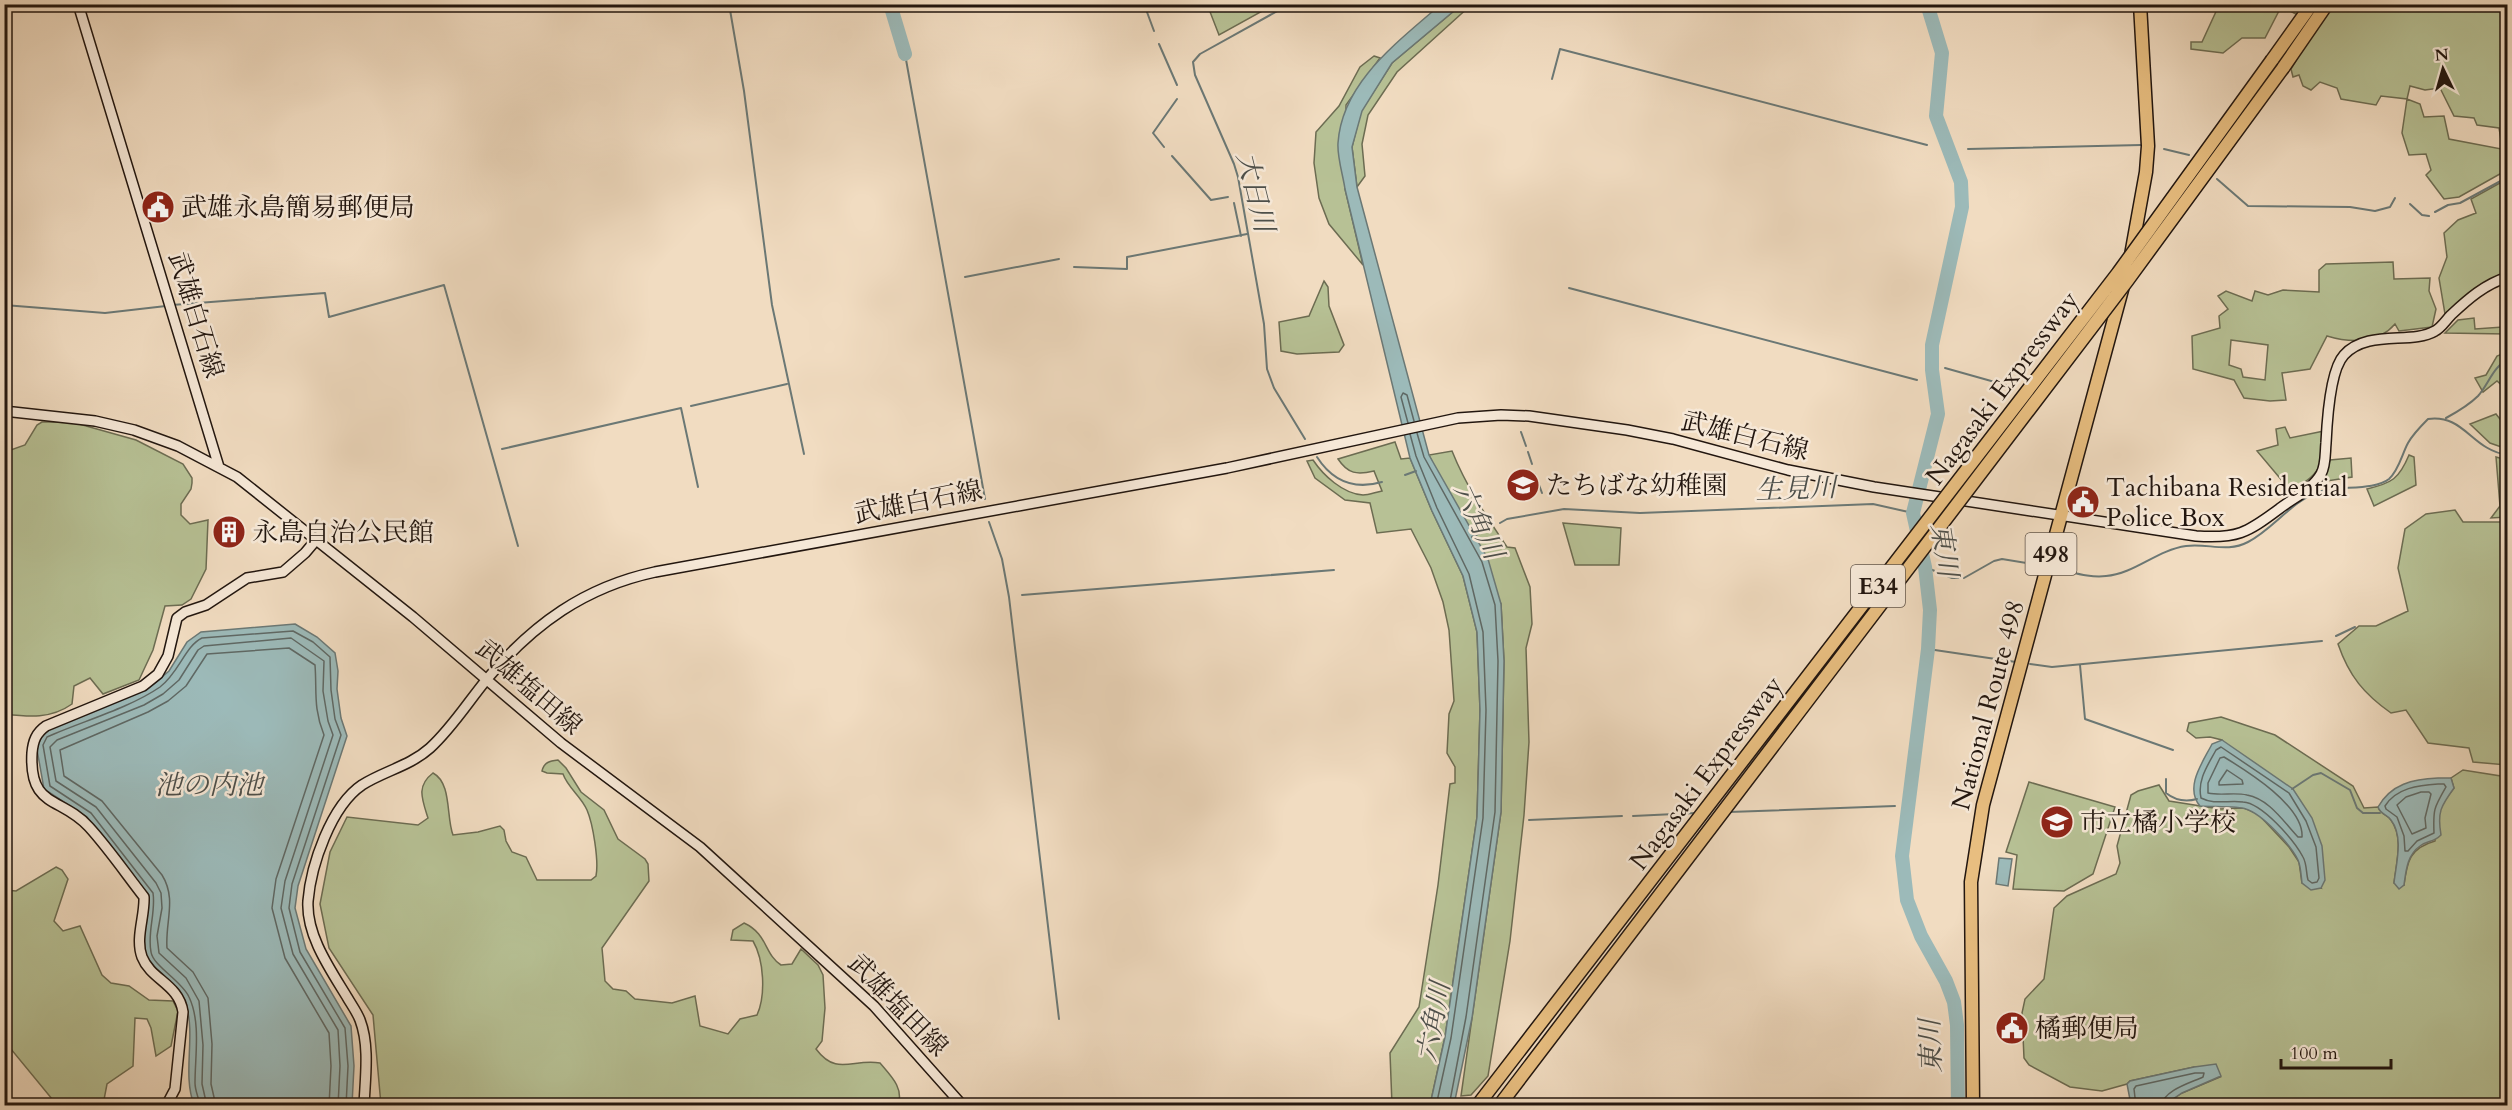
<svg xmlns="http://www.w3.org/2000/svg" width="2512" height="1110" font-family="Cardo,'Noto Serif JP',serif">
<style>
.green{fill:#b7c195;stroke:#6c6c52;stroke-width:1.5;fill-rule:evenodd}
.water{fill:#9cbab9;stroke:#6b7875;stroke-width:1.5}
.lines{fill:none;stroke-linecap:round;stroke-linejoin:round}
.shore{stroke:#5f6864;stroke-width:1.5}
.stream{stroke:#6b7875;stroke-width:2}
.river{stroke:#9cbab9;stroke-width:14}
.secondary-casing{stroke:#22160f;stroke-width:12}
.highway-casing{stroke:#22160f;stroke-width:15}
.secondary{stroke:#f6e8d7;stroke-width:9}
.highway{stroke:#e8be80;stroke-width:12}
.highway-bridge-casing{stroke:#22160f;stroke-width:15;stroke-linecap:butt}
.highway-bridge{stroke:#e8be80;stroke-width:12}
.labels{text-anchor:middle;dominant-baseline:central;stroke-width:5;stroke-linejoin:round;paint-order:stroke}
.shield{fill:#f6e8d7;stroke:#62554b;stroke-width:1.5}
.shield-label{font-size:24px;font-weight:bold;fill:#22160f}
.poi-label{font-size:26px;fill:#22160f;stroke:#f6e8d7;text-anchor:start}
.street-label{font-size:26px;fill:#22160f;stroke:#f6e8d7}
.water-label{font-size:27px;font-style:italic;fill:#4d4f4a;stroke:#f6e8d7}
</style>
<rect width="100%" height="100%" fill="#f1dcc1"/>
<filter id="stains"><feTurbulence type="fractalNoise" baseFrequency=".00333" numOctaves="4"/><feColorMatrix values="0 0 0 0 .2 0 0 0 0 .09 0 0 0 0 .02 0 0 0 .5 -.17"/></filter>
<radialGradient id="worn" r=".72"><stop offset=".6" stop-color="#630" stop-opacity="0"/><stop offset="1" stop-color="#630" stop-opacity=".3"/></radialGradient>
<path class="green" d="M1207,4H1273V5L1219,35Z
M1461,5H1471L1397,72L1368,115L1362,144L1365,176L1357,187L1352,147L1361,111L1392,63Z
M2219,5V4L2282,5L2265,38H2242L2223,53L2191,49V42H2202Z
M2286,5H2507V141L2501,140L2499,128L2477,125L2474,118L2454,116L2440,88L2425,90L2410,86L2407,99L2420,104L2424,117L2444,116L2449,139L2507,150V170L2459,197L2444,199L2426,175L2431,170L2426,154L2409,155L2402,133L2407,99L2381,96L2376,105L2341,99L2337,88L2320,82L2311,90L2303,86L2299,75L2293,77L2291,69L2317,25L2286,9Z
M1374,56L1380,58L1346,105L1345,189L1363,265L1329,224L1319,198L1314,163L1316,132L1339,106L1360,67Z
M2507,179V284L2474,289L2445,314L2439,278L2447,257L2444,233L2458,220L2476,213L2471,199Z
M2393,262L2394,279L2430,278L2429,291L2436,309L2432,327L2399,331L2395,324C2378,344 2350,343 2327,336L2310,369L2282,373L2286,400L2270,401L2244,398L2234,380L2193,369L2192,336L2220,328L2219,316L2228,309L2218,296L2226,291L2252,301L2255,291L2268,295L2283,290L2319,292V270L2326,264ZM2231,340L2268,345L2265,380L2243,377L2241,369L2229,365Z
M1324,281L1328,287L1329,306L1344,345L1339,352L1297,354L1281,351L1279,322L1309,316Z
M2474,318L2475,329L2503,327L2507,330V334L2445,333L2458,320Z
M2507,352V390L2497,381L2483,392L2475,378L2486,375L2497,356Z
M2496,414L2507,428V449L2490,443L2470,424Z
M42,422H72L136,440L183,464L192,478V483L191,489L181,504V515L190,524L208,520L206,569L191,599L182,605L165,606L153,650L139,680L103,694L90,678L74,686L72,704C51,719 29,717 5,714V452L25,445L37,425Z
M2285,427L2290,438L2324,431C2322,466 2322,476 2288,491L2284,483L2257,451L2278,445L2276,429Z
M1395,442L1401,459L1410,458L1432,511L1463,576L1477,632L1480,710L1477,817L1445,1037L1430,1105H1392L1390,1053L1419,1007L1438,885L1450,784L1455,783V767L1447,753L1449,714L1454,701L1449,630L1443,602L1431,568L1411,529L1377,533L1370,503L1345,500L1315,478L1307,461L1313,460C1323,475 1343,494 1363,495C1369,495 1376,492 1382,491L1374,471C1357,475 1348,474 1338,459Z
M1452,451C1466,486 1486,516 1507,547L1515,548L1530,587L1532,624L1526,648L1529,742L1524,815L1510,941L1488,1076L1471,1095L1461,1096L1501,812L1504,661L1501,604L1429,455Z
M2409,455L2414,457L2416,485L2374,506L2367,489C2392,483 2399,479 2409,455Z
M2496,457L2507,460V517L2491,518L2500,506Z
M2351,458L2352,477L2327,481L2325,476L2330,460Z
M2455,510L2463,522H2507V765L2473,762L2469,748L2428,743L2406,710L2391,713C2364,694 2349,676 2338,644L2359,626H2376L2408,611L2398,568L2405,529L2426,514Z
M1563,523L1621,528L1619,565H1575Z
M2221,717L2275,735L2353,786L2364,808L2378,807C2381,815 2387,814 2391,820C2404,837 2396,864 2394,883L2404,885C2407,861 2410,848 2435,841L2441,805L2454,788L2451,778L2463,770L2507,777V1105H2164L2182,1093L2220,1077L2194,1067L2130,1081L2127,1084L2102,1091L2070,1087L2029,1065L2024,1058L2022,1013L2025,999L2044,979L2054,908L2067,896L2116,874L2120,863L2117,846L2131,795L2138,791L2159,785L2169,801L2220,809L2244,808L2258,814L2289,847L2299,862L2302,883L2321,888L2222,740L2210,737L2196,738L2187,731L2189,723Z
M558,760L566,768L581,792L604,810L618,839L645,859L648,864L649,881L602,948L605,981L613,989L626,991L635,999L672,1003L695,996L700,1026L728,1034L740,1019L757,1015C766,995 764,960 753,941L731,940L733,930L744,923C768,934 764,954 781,965L792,964L801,949L818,965L823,975L825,1008L822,1041L816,1049C837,1077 853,1058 880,1063C891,1076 904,1088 898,1105H381L373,1015L329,948L320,904L330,852L347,817L418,825L428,818C422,799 416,786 433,773C452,783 446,817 453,835L478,832L500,826L504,830L506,841L512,852L526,857L537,880H591L596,876C599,861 593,824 587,810C581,796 568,788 563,774L547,773L542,771C544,762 550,761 558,760Z
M2029,782L2115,807L2093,874L2064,891L2013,889L2017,855L2006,852Z
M56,867L62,870L68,879L54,921L63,931L80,926L102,975L111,983L129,986L149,1000L173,1001L178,1011L171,1046L156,1056L151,1028L147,1019L135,1018L133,1066L107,1084L103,1105H57L11,1049L5,1046V890L16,891Z"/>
<path class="water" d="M1440,5H1461L1392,63L1362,111L1352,147L1357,187L1429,455L1488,559L1501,604L1504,661L1501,812L1472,1018L1454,1105H1430L1445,1037L1477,817L1480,710L1477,632L1463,576L1432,511L1410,458L1345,189C1343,175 1337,157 1338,143C1342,82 1398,42 1440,5Z
M295,624L317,637L335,653L338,671L337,689L341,718L347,736L298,886L295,908L306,949L351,1026L354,1066L352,1105H194C182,1073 196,1037 186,1004C179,982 156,977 146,960C137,942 149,915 147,896L87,817L44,789L36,744L43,733L51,728L139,692L156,682L169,671L187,642L201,632Z
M2222,740L2293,789L2312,818L2322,846L2325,880L2321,888L2311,890L2302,883C2301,876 2301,867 2298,860C2291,845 2262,814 2246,809C2238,806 2212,807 2200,806C2184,787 2203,762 2212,744Z
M2438,778H2451L2454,788C2441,806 2437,812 2441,835C2433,843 2428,840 2420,846C2407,855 2406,871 2404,885L2399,889L2394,883C2396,864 2404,837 2391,820C2387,814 2381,815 2378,807C2391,784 2413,779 2438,778Z
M1999,858L2012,859L2008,886L1996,884Z
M2216,1064L2221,1076L2182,1093L2164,1105H2131L2127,1084L2130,1081L2194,1067Z"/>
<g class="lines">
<path class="shore" d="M1408,423L1401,397L1403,393L1407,395L1414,421
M1417,433L1424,457L1482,562L1495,605L1498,661L1495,812L1466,1017L1449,1106
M1410,434L1416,456L1437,508L1469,574L1483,632L1486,710L1483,818L1451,1038L1436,1106
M2221,747L2289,793L2306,821L2316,847L2319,878L2317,882L2312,883L2308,880C2306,873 2307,864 2303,857C2294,840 2262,803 2243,802C2229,800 2214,805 2201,798C2197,780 2208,765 2216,750Z
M2224,757C2247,771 2304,806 2302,837H2298C2283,821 2269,799 2247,795C2234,792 2221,796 2208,793V783L2220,758Z
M2227,770L2242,780L2243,784L2219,785V782Z
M2438,784H2444L2446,787C2434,808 2433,809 2434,833L2417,841L2408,851H2405L2404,836L2397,817L2386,809L2385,806C2396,788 2419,785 2438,784Z
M2421,792H2429L2431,794L2425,818L2426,828L2412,834L2397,805L2406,797Z
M200,1106C199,1098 195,1091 195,1083C195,1056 201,1022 189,997C182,981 153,966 151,952C147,932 156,913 153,893L91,813L50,786L43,745L47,737L54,734C87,720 131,707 160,687C179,673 185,646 202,638L293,631L313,642L330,657L331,690L335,719L341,735L292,884L289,908L300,952L345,1028L348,1066L346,1106
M207,1106L202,1084L203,1045L199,1001L186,978L159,953L157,936L162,908L161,893L156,883L96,807L56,781L50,747L57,740L144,705L163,694L179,680L198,650L204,646L291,638L324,661L323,691L328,721L333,735L285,881L281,908L293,954L338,1030L340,1066L338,1106
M216,1106L211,1084L212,1044L208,998L193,972L167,948C165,922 177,899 162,875L102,801L64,776L60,750L148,712L168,701L186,686L207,654L289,648L315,665C317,691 313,708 324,735L276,879L272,908L285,958L329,1033L331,1066L329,1106
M2136,1106L2134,1089L2136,1086L2195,1073H2204L2203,1077C2190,1083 2164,1090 2161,1106"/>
<path class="stream" d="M651,4L652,6L661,4
M729,4L744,91L772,305L804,454
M1144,4L1154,31
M1290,4L1200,54L1193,62L1195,75L1234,164L1238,177L1264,324L1267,369L1274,388L1305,439
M1159,44L1177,85
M905,54L985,499
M1552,79L1560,49L1927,145
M1164,147L1153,133L1177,99
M1968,149L2141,145
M2164,149L2189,155
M1172,156L1211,200L1228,197
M2217,179L2248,206L2350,207L2375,211L2390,207L2395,198
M1234,203L1241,236
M2410,204L2422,215L2429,216
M2435,212L2448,205L2460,203L2508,177
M1074,267L1127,269V257L1247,234
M965,277L1059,259
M1569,288L1917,380
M4,305L105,313L166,306
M172,305L325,293L329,317L444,285L518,546
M1945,368L2009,386
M691,406L787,384
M2446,418C2457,412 2469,405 2478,396C2488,385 2494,365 2508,360
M1521,432L1526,446
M502,449L681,408L698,487
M1528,452L1532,464
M1317,457C1333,482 1354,490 1382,482
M1535,474L1542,493
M1405,475L1416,471
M989,522L1002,559L1009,597L1059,1019
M1500,523L1507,519L1564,509L1640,513L1873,504L1913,513
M1472,537L1480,533
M1925,567L1952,578H1964L1994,561L2002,559L2039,565
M2056,569C2072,572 2089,578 2106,576C2134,574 2157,550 2186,546C2208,543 2227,553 2248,542C2273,529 2291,502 2318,492C2337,485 2374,491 2389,479C2399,470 2402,454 2408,443C2413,434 2421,426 2428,419C2465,414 2471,450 2508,455
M1022,595L1334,570
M2336,636L2355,627
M1928,649L2016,662
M2030,664L2052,667L2322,641
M2080,665L2085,719L2173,750
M2166,779V793C2176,801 2186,802 2197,799
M2292,789L2313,775L2321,773L2350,790L2357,808L2363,813H2380
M1729,812L1895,806
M1633,816L1696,813
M1529,820L1622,816"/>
<path class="river" d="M890,4L905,54
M1927,4L1942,53L1936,116L1961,182L1962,207L1932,345V370L1938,414L1913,513L1925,567L1930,610L1928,649L1902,856L1907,900L1921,936L1946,981L1954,1002L1957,1025L1958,1106"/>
<g class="secondary-casing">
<path id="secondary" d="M78,4L219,467
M4,411L95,421L134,430L178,446L237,477L413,617L561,743L700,847L874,1006L963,1106
M166,1106L175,1089L183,1012C179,984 151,980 142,957C135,938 145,916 144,897C126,874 109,849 89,827C61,796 29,809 32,753C33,741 36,733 46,726L143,686L158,674L168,656L177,618L185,612L206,605L247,578L283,572L305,553L316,540
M364,1106C365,1079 370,1046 360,1020C357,1012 351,1004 347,997C330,969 306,935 308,901C311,865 331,806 362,785C384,771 410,766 430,748C452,728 468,702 487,679C533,624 585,587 655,572L1227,468L1458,418L1501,415L1529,416L1627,430L1673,439L1788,470L1874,487L2196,536C2237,539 2247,533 2279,509C2293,498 2312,490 2321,474C2326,465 2325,453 2326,443C2327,422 2330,370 2344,355C2368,329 2411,345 2435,331C2441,328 2446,320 2451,315C2468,299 2485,284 2508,277"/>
</g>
<g class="highway-casing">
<path id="highway" d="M2272,60L2312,4
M2283,68L2327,4
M2131,255L2146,172L2148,146L2140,4
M1973,1106L1971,882L1983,805L2123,286"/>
</g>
<use href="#secondary" class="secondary"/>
<use href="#highway" class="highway"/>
<g class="highway-bridge-casing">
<path id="highway-bridge" d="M1477,1106L2118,273L2272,60
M1499,1106L2127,281L2283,68"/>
</g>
<use href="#highway-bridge" class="highway-bridge"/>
</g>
<defs>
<g id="civic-disc" transform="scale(1.725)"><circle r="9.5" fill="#8f2418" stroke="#f6e8d7"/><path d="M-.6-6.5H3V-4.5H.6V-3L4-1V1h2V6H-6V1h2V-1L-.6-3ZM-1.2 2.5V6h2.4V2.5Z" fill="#fff"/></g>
<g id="school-disc" transform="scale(1.725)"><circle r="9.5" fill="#8f2418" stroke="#f6e8d7"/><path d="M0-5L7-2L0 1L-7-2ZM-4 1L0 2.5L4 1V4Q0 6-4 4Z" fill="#fff"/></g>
<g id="building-disc" transform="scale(1.725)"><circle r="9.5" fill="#8f2418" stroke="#f6e8d7"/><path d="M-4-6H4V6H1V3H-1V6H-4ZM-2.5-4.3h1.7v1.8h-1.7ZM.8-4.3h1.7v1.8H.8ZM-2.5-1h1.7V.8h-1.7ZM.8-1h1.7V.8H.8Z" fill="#fff"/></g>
</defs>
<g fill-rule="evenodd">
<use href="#civic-disc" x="158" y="207"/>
<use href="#school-disc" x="1523" y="485"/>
<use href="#civic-disc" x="2083" y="502"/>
<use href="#building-disc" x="229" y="532"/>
<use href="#school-disc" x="2057" y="822"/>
<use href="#civic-disc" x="2012" y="1028"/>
</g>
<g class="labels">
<g class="shield">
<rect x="2025.5" y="533" width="51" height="42" rx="4.5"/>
<rect x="1851" y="565" width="54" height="42" rx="4.5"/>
</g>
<g class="shield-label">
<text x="2051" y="554">498</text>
<text x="1878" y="586">E34</text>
</g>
<g class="poi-label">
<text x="181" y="207">武雄永島簡易郵便局</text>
<text x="1546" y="485">たちばな幼稚園</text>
<text x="2106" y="487">Tachibana Residential<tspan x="2106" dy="30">Police Box</tspan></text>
<text x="252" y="532">永島自治公民館</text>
<text x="2080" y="822">市立橘小学校</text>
<text x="2035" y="1028">橘郵便局</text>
</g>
<g class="street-label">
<text transform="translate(196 315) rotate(73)">武雄白石線</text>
<text transform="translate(2002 388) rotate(-53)">Nagasaki Expressway</text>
<text transform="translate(1745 436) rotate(14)">武雄白石線</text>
<text transform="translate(918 502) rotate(-11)">武雄白石線</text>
<text transform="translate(529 687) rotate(41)">武雄塩田線</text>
<text transform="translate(1988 705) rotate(-75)">National Route 498</text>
<text transform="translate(1706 773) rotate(-53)">Nagasaki Expressway</text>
<text transform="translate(898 1005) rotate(46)">武雄塩田線</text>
</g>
<g class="water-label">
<text transform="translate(1255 192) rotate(76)">大日川</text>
<text transform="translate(1796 489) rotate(-2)">生見川</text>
<text transform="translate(1478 521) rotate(65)">六角川</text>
<text transform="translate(1944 550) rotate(81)">東川</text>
<text x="209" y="785">池の内池</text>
<text transform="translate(1434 1022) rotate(-80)">六角川</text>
<text transform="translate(1931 1046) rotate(-92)">東川</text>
</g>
</g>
<rect width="2512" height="1110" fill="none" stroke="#f1dcc1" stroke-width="24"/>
<rect x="6" y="6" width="2500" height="1098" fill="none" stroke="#22160f" stroke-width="3"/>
<rect x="12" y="12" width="2488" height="1086" fill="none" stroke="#22160f" stroke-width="1.5"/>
<g transform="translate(2443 69) rotate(355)" stroke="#f6e8d7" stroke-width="4.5" paint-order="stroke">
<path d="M0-4.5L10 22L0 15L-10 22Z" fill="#22160f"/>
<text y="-9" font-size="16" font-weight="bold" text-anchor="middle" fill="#22160f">N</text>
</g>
<path d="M2281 1059v9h110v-9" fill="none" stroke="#22160f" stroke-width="3"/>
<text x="2290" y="1059" font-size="18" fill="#22160f" stroke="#f6e8d7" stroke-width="4.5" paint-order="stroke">100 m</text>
<rect width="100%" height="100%" filter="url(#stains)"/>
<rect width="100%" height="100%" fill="url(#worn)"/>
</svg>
